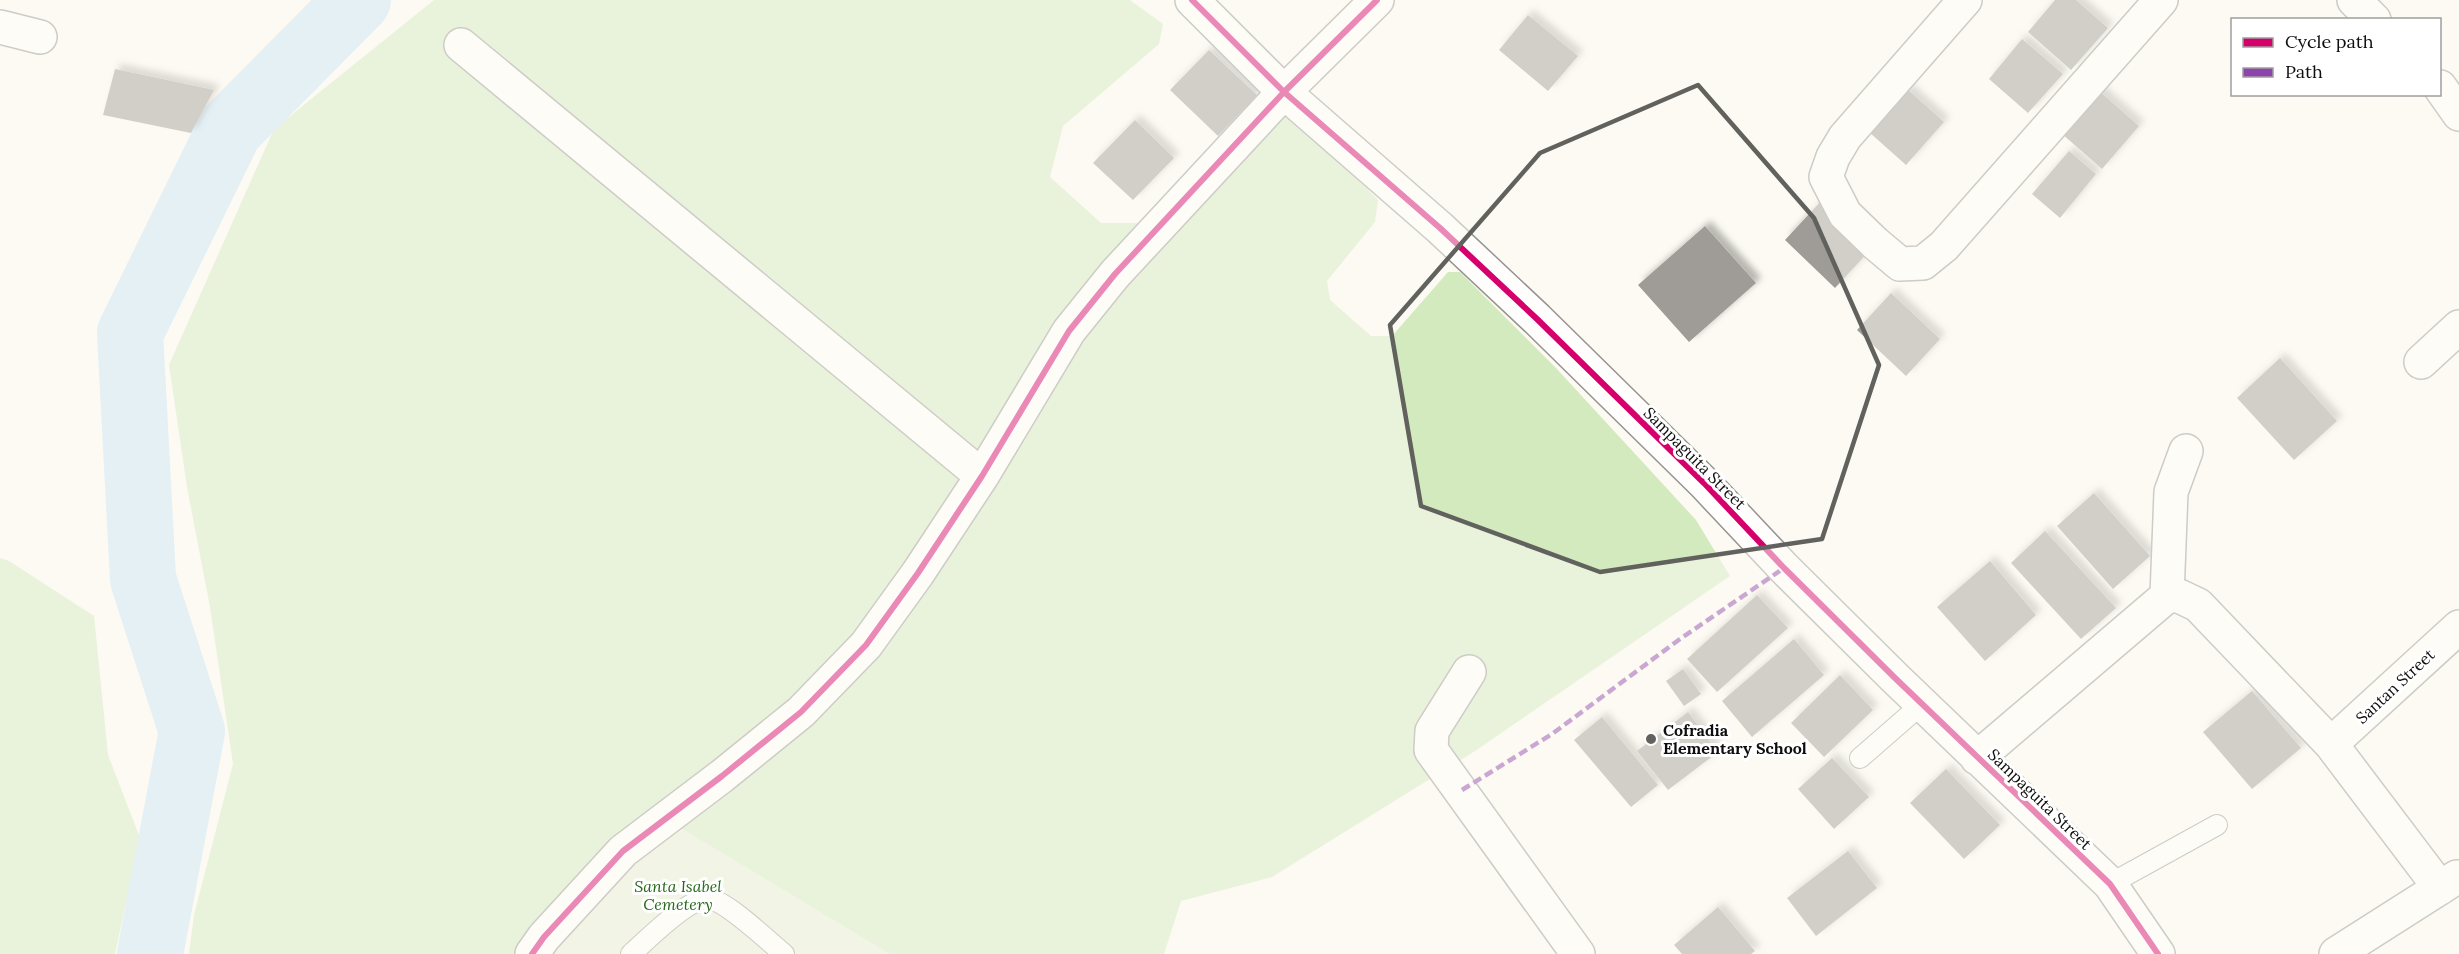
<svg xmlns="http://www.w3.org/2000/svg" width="2459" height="954" font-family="Lora,serif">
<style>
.forest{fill:#d3eabf}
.cemetery{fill:#e7edd5}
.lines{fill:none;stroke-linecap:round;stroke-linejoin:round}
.river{stroke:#c8e4f7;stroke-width:66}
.building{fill:#9f9c98;filter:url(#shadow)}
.lane-casing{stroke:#959491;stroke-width:22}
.street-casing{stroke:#959491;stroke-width:36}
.lane{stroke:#fffefd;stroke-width:20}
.street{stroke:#fffefd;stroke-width:33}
.quiet{stroke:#8e44ad;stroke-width:4.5;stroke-dasharray:9 4.5;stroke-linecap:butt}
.cycleway-casing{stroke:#fff;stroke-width:10}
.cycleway{stroke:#d6006c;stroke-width:6}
.marked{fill:none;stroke:#61615e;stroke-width:4.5;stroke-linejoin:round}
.poi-dot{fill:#61615e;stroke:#fff;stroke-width:2}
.labels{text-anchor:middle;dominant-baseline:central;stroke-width:6;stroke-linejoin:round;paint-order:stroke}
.street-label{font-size:16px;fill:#0e0e0e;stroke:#fff}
.poi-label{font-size:16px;font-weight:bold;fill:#0e0e0e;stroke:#fff;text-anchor:start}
.park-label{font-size:16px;font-style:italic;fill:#27691b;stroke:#fff}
</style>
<defs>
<filter id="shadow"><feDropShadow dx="5.5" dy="-5.5" stdDeviation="3" flood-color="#0004"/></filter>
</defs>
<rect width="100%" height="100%" fill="#fcfaf2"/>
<path class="forest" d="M434,0H1130L1163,24L1159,44L1063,126L1050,177L1101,223H1144L1265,117L1295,116L1378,200L1375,222L1327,281L1330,300L1371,336H1392L1448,272H1460L1556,368L1696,520L1730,576L1475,751L1272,877L1181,901L1164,954H189L194,915L233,764L210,607L187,487L169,365L274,129Z
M0,558L9,561L94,616L108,755L140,838L115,954H0Z"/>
<path class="cemetery" d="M666,819L890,954H552Z"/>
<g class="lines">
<path class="river" d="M150,954L192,731L143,579L130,333L230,129L358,0"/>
</g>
<path class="building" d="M2055,0H2076L2108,28L2071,70L2028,32Z
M1528,15L1578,56L1548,91L1499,50Z
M2022,39L2063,74L2028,113L1989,79Z
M1209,50L1257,95L1218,136L1170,90Z
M115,69L214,90L191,133L103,115Z
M1907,89L1944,122L1906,165L1869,132Z
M2098,90L2139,126L2102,169L2061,133Z
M1135,120L1174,158L1133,200L1093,163Z
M2069,151L2096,174L2060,218L2032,194Z
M1823,199L1873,247L1835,288L1785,240Z
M1705,226L1756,283L1689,342L1638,285Z
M1891,293L1940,339L1906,376L1857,330Z
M2280,358L2337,421L2294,460L2237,398Z
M2094,493L2150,556L2113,589L2057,526Z
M2045,531L2116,608L2081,639L2011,563Z
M1990,561L2036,615L1985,661L1937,607Z
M1757,595L1788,628L1717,692L1687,659Z
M1794,639L1824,675L1752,737L1722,701Z
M1683,669L1701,694L1684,706L1666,681Z
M1840,675L1873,710L1824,757L1791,723Z
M2252,691L2301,748L2252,789L2203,732Z
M1688,712L1718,752L1668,790L1637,751Z
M1602,717L1658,785L1631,807L1574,740Z
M1832,758L1869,797L1834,829L1798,789Z
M1946,769L2000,825L1964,859L1910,803Z
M1848,851L1877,888L1816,936L1787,898Z
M1718,907L1755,951L1751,954H1682L1674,945Z"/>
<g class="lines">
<g class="lane-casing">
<path id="lane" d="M1860,758L1922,704
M2110,884L2217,825
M631,954C646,941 690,896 709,899C727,901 768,941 784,954"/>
</g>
<g class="street-casing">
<path id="street" d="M1192,0L1284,92L1440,228L1537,319L1704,483L1784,568L1895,678L2110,884L2158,954
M1965,0L1845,137L1833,157L1826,177L1845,214L1875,243L1900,264L1923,263L1944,246L2161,0
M2354,0L2374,20
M0,27L40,37
M461,45L982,476
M2440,87L2459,114
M2421,362L2459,327
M2167,596L2171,492L2186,451
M1469,672L1432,731L1431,750L1578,954
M2331,744L2459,627
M1977,758L2167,596H2179L2198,605L2331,744L2440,888
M532,954L544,937L623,851L722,776L801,712L866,645L918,573L982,476L1069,331L1115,274L1284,92L1377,0
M2336,954L2457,877"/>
</g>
<use href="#lane" class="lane"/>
<use href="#street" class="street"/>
<path class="quiet" d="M1462,790L1552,734L1680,639L1784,568"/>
<g class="cycleway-casing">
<path id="cycleway" d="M1192,0L1284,92L1440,228L1537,319L1704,483L1784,568L1895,678L2110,884L2158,954
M532,954L544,937L623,851L722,776L801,712L866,645L918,573L982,476L1069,331L1115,274L1284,92L1377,0"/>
</g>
<use href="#cycleway" class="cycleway"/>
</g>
<path d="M0 0H2459V954H0ZM1698,85L1814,218L1879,365L1822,539L1600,572L1421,506L1390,325L1540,153Z" fill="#fcfaf2" fill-opacity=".55" fill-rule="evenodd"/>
<path class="marked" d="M1698,85L1814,218L1879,365L1822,539L1600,572L1421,506L1390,325L1540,153Z"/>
<circle class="poi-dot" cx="1651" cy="739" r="6"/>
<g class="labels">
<g class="street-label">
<text transform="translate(1695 458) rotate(45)">Sampaguita Street</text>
<text transform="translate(2395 686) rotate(-43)">Santan Street</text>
<text transform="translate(2040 799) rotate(44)">Sampaguita Street</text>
</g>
<g class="poi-label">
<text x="1663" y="730">Cofradia<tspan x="1663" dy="18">Elementary School</tspan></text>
</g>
<g class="park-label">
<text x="678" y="886">Santa Isabel<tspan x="678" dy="18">Cemetery</tspan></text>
</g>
</g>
<rect x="2231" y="18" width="210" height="78" fill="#ffffff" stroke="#9f9f9f" stroke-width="1.5"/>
<rect x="2243" y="38" width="30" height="9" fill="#d6006c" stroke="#9f9f9f" stroke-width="1.5"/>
<text x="2285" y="48" font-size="18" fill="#0e0e0e">Cycle path</text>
<rect x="2243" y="68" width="30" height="9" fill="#8e44ad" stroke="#9f9f9f" stroke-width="1.5"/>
<text x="2285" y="78" font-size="18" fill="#0e0e0e">Path</text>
</svg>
